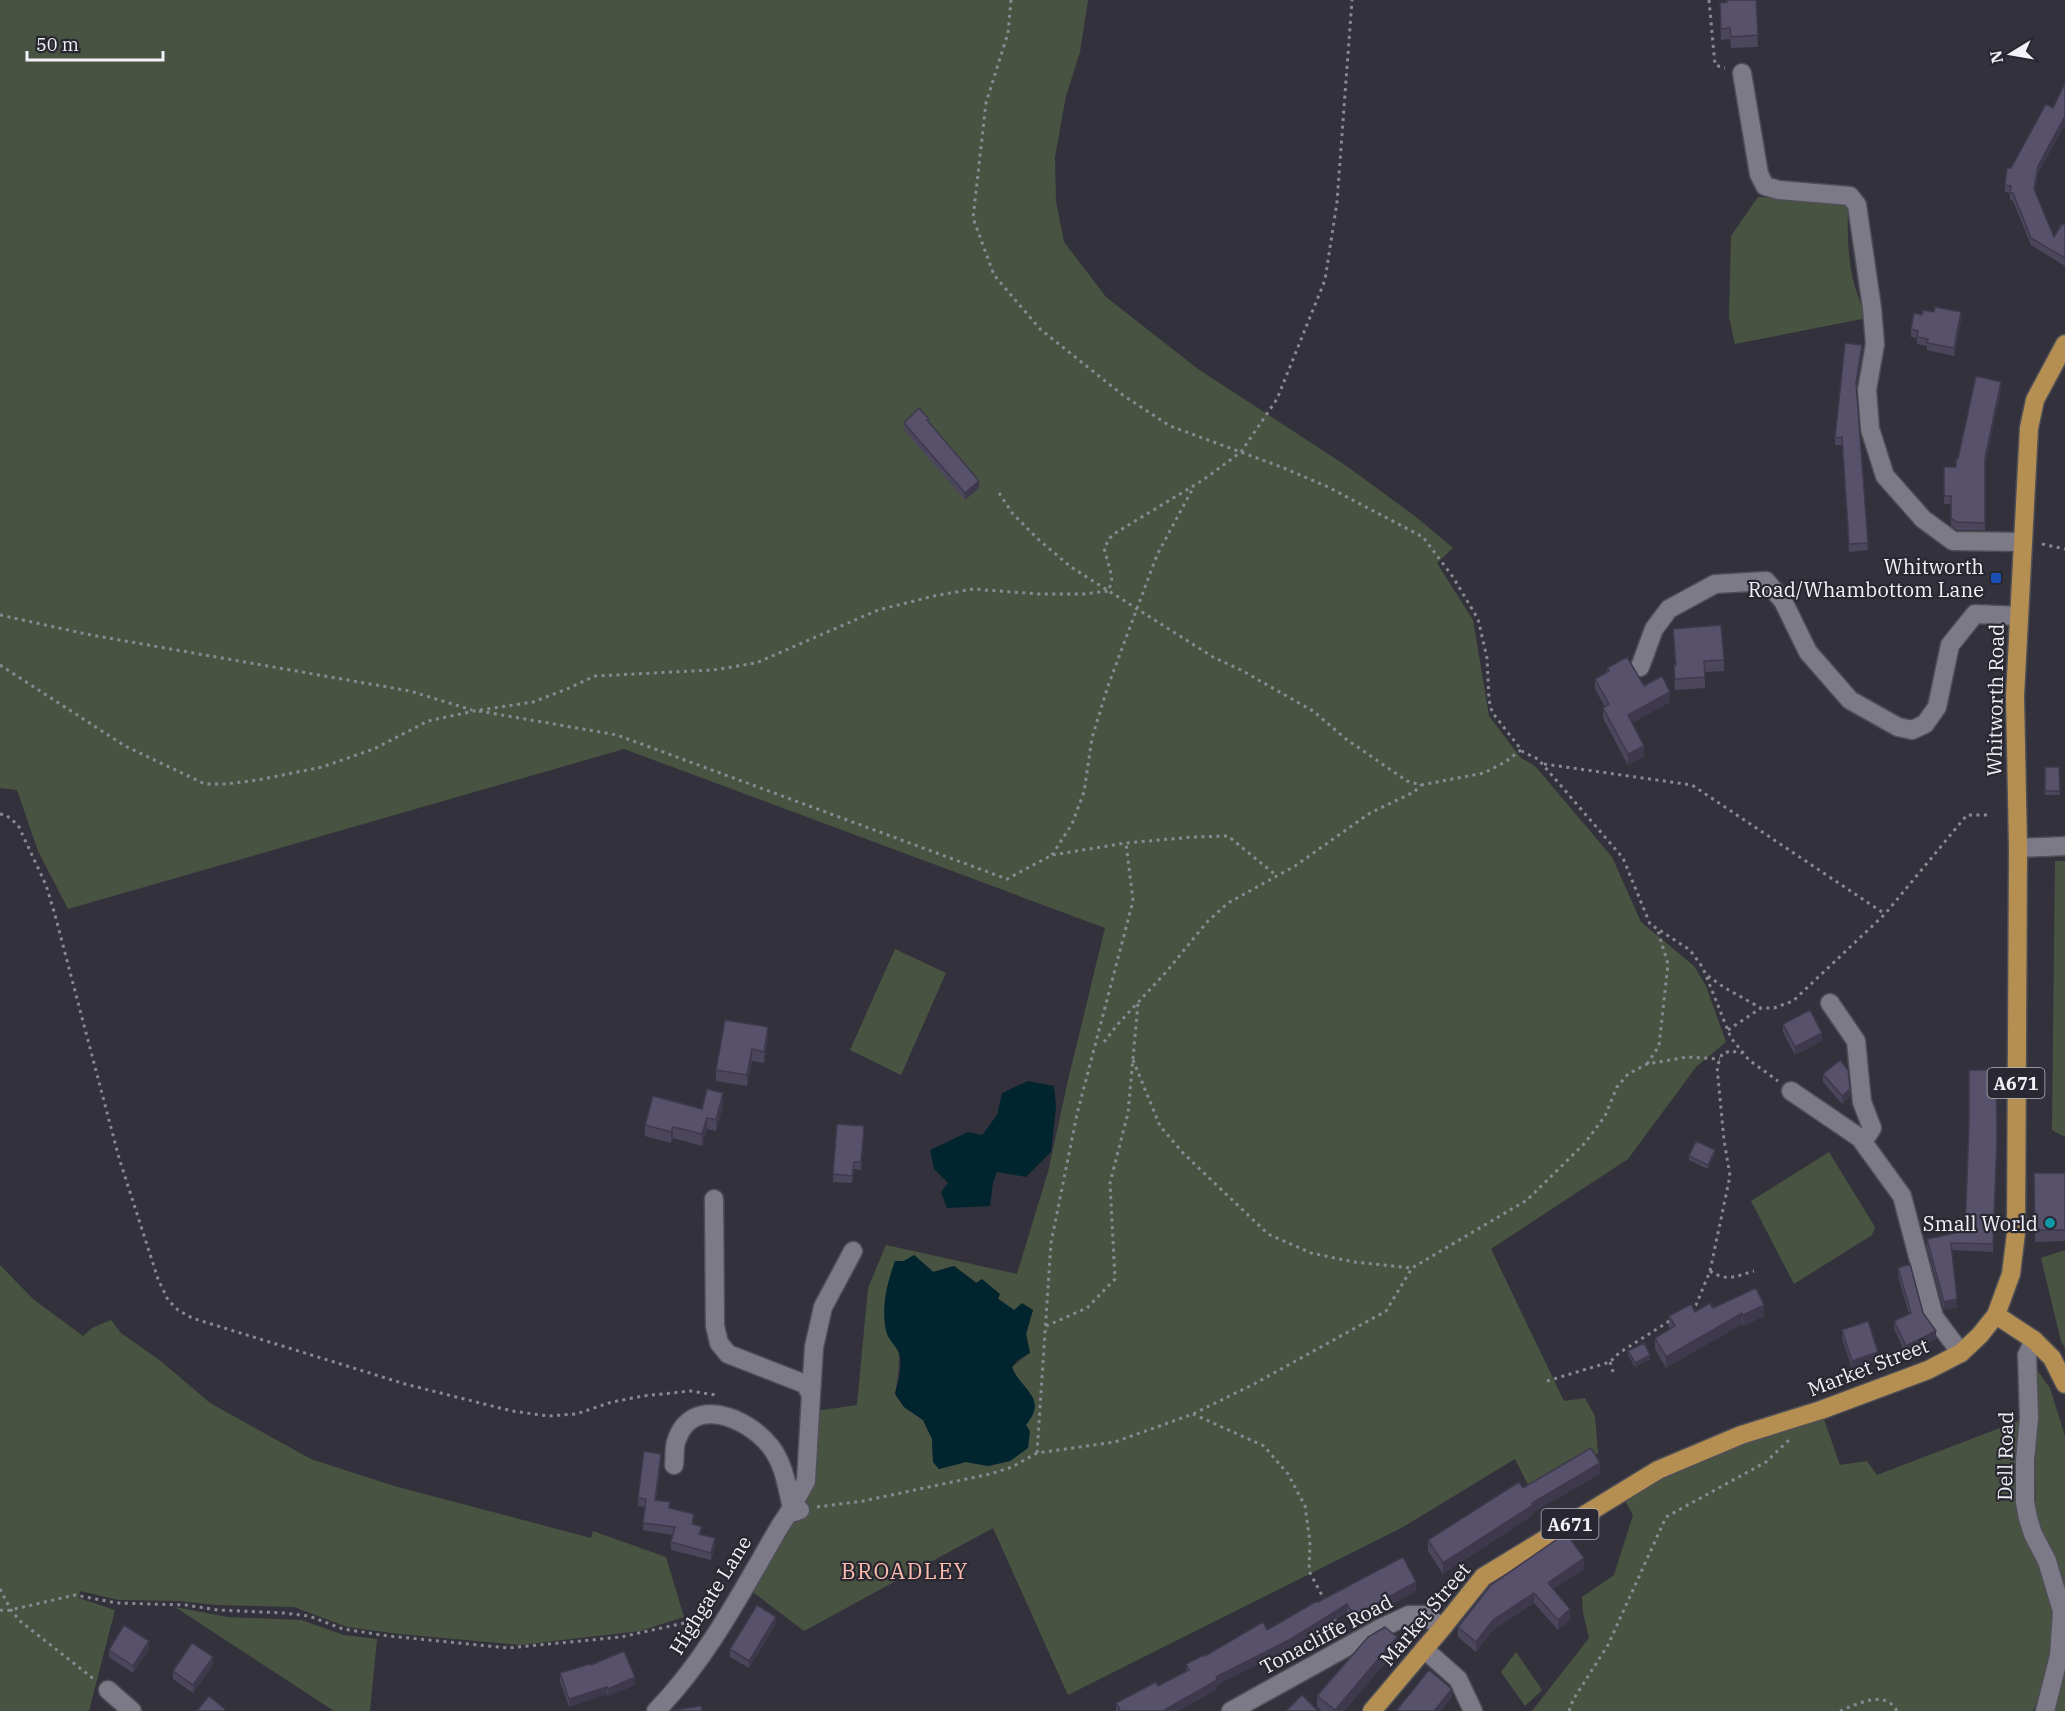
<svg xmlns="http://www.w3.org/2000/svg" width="2065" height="1711" font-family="'IBM Plex Serif',serif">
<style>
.green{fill:#485441;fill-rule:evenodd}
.water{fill:#01252f}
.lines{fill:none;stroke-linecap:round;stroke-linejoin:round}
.minor-casing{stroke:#4e4e56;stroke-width:21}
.major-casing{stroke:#4e4e56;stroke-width:21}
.path{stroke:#898991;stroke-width:3;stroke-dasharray:3 4.5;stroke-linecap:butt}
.minor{stroke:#7b7a86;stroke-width:18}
.major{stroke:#b58e52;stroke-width:18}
.wall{fill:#4c465d}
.shaded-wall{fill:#3e394c}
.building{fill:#58516c;stroke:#3e394c;stroke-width:1.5}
.transit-dot{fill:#1a4fb4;stroke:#292832;stroke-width:2}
.culture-dot{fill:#0f9aa8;stroke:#292832;stroke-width:2}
.labels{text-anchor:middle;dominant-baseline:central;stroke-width:4.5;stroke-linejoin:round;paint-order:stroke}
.shield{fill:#292832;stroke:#b5b5bc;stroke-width:1.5}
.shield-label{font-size:18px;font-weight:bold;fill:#f1f1f7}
.poi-label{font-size:20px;fill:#f1f1f7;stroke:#292832;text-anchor:end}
.street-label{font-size:20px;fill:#f1f1f7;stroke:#292832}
.quarter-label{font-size:22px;letter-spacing:1.5px;fill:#febcac;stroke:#292832}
</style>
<rect width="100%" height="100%" fill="#33323c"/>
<path class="green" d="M0,0H1088L1080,52L1066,96L1055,157L1056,202L1064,242L1106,297L1198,369L1348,467L1416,517L1453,548L1437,563L1473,620L1489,716L1521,758L1535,766L1612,857L1641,922L1694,966L1706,986L1726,1042L1696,1067L1628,1159L1491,1249L1564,1401L1585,1398L1595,1416L1598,1453L1532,1493L1515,1459L1403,1527L1068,1695L993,1528L804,1631L749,1589L809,1498L816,1411L857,1405L868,1288L886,1245L1017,1274L1048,1172L1069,1076L1105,928L624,749L68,909L38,851L17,790L0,788ZM914,1255L934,1272L954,1266L1014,1310L1033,1309L1026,1334L1030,1352L1012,1367L1016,1378L1025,1386L1027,1448L1010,1461L988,1466L966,1462L939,1469L933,1462L932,1439L923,1420L904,1407L895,1394C904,1350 897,1305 895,1261H904Z
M1758,197L1840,200L1848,205C1847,248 1848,278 1867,318L1735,344L1729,317L1731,236Z
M2055,861H2065V1137L2052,1130Z
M895,949L946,973L901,1075L850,1050Z
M1829,1152L1875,1227L1872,1235L1794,1284L1751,1201Z
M2065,1250V1348L2061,1341L2041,1258Z
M0,1265L33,1299L83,1336L92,1328L111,1320L121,1333L162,1362L210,1403L311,1459L394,1486L591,1538L593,1531L666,1557L684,1617L640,1631L520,1645L399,1634L347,1627L294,1607L216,1605L180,1601L119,1600L80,1591L79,1598L115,1610L89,1711H0Z
M2034,1366L2050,1388L2065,1436V1599L2059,1569L2045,1540L2036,1513Z
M1822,1414L1840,1465L1867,1461L1877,1475L2021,1420L2019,1464L2051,1584L2053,1607L2049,1675L2033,1711H1532L1589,1638L1583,1612L1582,1597L1614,1575L1633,1515L1622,1495L1659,1474Z
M175,1607L227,1617L301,1620L344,1635L377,1639L370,1711H334Z
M1516,1652L1542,1690L1525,1706L1501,1672Z
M2065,1655V1711H2050Z"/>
<path class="water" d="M1028,1081L1054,1086L1056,1107L1051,1152L1026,1177L997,1172L993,1183L990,1206L947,1208L941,1192L948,1183L934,1169L930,1150L968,1132L982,1135L997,1115L1002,1093Z
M914,1255L933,1272L954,1266L976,1283L982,1279L1000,1294L998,1299L1014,1310L1022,1303L1033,1310L1026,1334L1030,1353L1018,1360L1012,1367C1021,1391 1049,1397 1026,1425L1030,1431L1028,1448L1010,1461L988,1466L966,1462L939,1469L933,1462L932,1439L923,1420L904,1407L895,1394C898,1382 904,1363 898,1351C895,1345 888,1339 886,1331C881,1307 887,1283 895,1261H904Z"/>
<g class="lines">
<g class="minor-casing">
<path id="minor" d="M1742,73L1759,174L1765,186L1779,190L1850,196L1857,205L1872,308L1875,344L1867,390L1870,429L1885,476L1923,519L1953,541L2023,542
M1640,667L1654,629L1669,609L1715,584L1766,581L1783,601L1808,652L1850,700L1898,727L1912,730L1925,724L1937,707L1950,645L1975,614L2019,616
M2018,848L2065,846
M1830,1003L1856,1041L1862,1102L1872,1128L1863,1142
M1791,1091L1860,1138L1902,1196L1934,1317L1961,1353
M714,1199L715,1326L719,1343L728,1354L805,1384L811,1395L806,1481L788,1514
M2034,1340L2027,1355L2029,1418L2025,1460V1502L2028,1518L2033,1534L2047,1561L2062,1611L2059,1656L2045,1711
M811,1395L814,1347L823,1307L853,1251
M674,1465C675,1458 674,1449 676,1442C691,1393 748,1418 770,1446C784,1463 787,1487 792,1508
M1424,1649L1458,1679L1473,1711
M108,1690L132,1711
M656,1711C708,1658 743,1589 780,1526L788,1514L800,1510
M1231,1711L1379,1629L1409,1615H1423L1443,1627"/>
</g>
<g class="major-casing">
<path id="major" d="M1996,1315L2034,1340L2052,1358L2065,1384
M1372,1711L1443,1627L1483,1577L1658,1470L1741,1435L1821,1410L1928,1370L1961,1353L1980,1335L1996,1315L2011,1274L2016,1233L2018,848L2015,696L2029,428L2035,400L2065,344"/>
</g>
<path class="path" d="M1011,0L1008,33L986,103L973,218L994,275L1040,329L1124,396L1170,426L1284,468L1328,487L1423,537L1453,577L1478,619L1487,658L1489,700L1492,712L1523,752L1538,759L1623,858L1650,924L1690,950L1703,968L1731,1038L1749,1060L1778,1081
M1709,0L1715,65L1725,68
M999,493L1013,514L1039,540L1071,567L1213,657L1241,670L1313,711L1346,739L1407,781L1421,785L1484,773L1505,762L1521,750
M2042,544L2065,549
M0,615L91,635L410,691L472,710
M0,665L125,746L205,784H226L258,780L322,767L374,749L428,721L474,711L533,702L567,689L595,676L713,670L756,663L878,610L934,596L973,589L1038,594H1083L1109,591L1112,577L1104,548L1112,535L1203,480L1241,452L1277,399L1325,280L1337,202L1352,0
M479,711L617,735L1007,879L1052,855L1126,843L1193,837L1228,836L1277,876
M1544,764L1692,785L1885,914
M0,814L6,815L18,825L46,885L55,915L119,1158L158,1279L168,1300L178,1310L192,1318L405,1384L512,1411L548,1416L576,1414L612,1402L643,1396L690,1391L716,1395
M1052,855L1072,824L1084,792L1092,738L1108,686L1157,555L1193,488
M1708,976L1725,988L1761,1008
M1728,1030L1761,1008H1774L1793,1001L1885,914L1967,815H1989
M1104,1042L1118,1024L1167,971L1207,922L1228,903L1295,866L1370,813L1414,792L1421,785
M1133,1060L1160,1126L1183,1153L1268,1234L1311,1253L1354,1262L1412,1268
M1647,1064L1659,1046L1668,964L1658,931
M1710,1271C1726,1282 1737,1276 1754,1271
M1689,1309L1696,1305L1710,1271L1730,1176L1724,1140L1717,1067L1722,1054L1730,1051L1742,1053
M1046,1326L1087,1308L1115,1279L1110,1183L1128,1113L1138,1003
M1610,1362L1614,1375
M1547,1381L1610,1362L1619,1353L1671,1320
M1193,1414L1264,1446L1288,1474L1305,1506L1310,1542L1309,1571L1325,1601
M1037,1453L1051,1243L1077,1114L1133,901L1126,843
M817,1507L863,1501L990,1474L1012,1467L1037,1453L1115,1442L1193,1414L1254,1384L1386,1311L1412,1268L1527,1200L1585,1143L1605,1116L1617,1087L1628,1074L1647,1064L1687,1057L1720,1059
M0,1589L11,1610L20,1621L95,1680
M0,1610L6,1611L75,1595L117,1603L186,1605L218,1610L284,1613L309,1616L343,1629L388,1636L508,1648L621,1637L684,1623L705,1616
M1334,1618L1340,1631
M1569,1711L1573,1700L1608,1645L1666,1517L1766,1462L1791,1438
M1840,1711C1857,1704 1885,1689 1897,1711"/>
<use href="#minor" class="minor"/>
<use href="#major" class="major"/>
</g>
<path class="wall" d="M1726,0H1756L1758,47L1731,48L1730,39L1721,40L1720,3L1726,2Z
M2065,83V124L2038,173L2035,191L2054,237L2065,225V266L2031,245L2013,201L2010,200V193L2005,192V185L2011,168L2053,108Z
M1922,315L1961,320L1954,356L1927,350V346L1917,344V338L1911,337V329Z
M1862,353L1856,388L1868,550L1849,552L1842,445H1835V438Z
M2001,389L1985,465V530H1957L1951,526V504H1944V467H1956L1958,459Z
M929,422L979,488L965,500L904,430V423Z
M1673,629L1724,660V671L1705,672V688L1675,690L1674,665H1675Z
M1607,668L1644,686L1670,702L1632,723L1644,756L1628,765L1603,718V708L1605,707L1595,689V679L1607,672Z
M2045,767H2059L2060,795H2045Z
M1783,1024L1822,1041L1795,1055L1783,1032Z
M768,1039L764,1063L752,1061L747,1086L716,1081V1070Z
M1823,1074L1850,1096L1842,1104L1823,1082Z
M723,1105L716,1131L707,1129L702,1146L673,1138L671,1143L645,1136V1125L702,1109Z
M864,1134L861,1170L854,1169L852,1183L833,1182V1174Z
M1997,1145L1993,1252L1952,1250L1957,1307L1944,1310L1927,1247V1239L1965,1231Z
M1715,1154L1708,1169L1689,1160V1156Z
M2034,1173H2065V1241L2035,1242Z
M1898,1268L1923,1313L1936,1339L1906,1354L1894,1329V1321L1909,1314L1898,1276Z
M1713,1308L1764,1316L1743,1326L1742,1324L1666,1368L1655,1349V1338L1670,1329L1669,1327V1316Z
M1842,1330L1878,1360L1852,1369L1842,1338Z
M1628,1351L1650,1359L1635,1367L1628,1355Z
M661,1462L656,1500L694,1522L693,1525L701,1535L715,1546L711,1560L671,1550V1542L673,1535L643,1530L645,1507L638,1506V1498Z
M1600,1474L1533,1512V1515L1443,1574L1428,1551V1540L1523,1488Z
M1584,1569L1553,1589L1570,1620L1558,1630L1534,1603L1493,1630L1476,1652L1458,1637V1627Z
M1416,1591L1354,1625L1347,1612L1291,1647L1217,1685V1689L1178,1711H1116V1703L1158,1686L1186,1672V1664L1267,1630L1318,1602Z
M776,1624L749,1668L730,1657V1649Z
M149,1649L133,1673L109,1657V1650Z
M1397,1649L1344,1711H1322L1317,1707V1696Z
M213,1665L193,1693L173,1679V1671Z
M591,1665L635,1685L608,1696L607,1694L569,1707L560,1681V1673Z"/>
<path class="shaded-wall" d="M2065,116V124L2038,173L2034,196V189L2038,166Z
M1961,312V320L1954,356V348Z
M1862,345V353L1856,391V383Z
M2001,382V389L1985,465V458Z
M979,481V488L965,500V493Z
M1670,692V702L1628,725V715Z
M1644,746V756L1628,765V754Z
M768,1027V1039L764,1063V1052Z
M1822,1033V1041L1795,1055V1047Z
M752,1049V1061L747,1086V1075Z
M1850,1089V1096L1842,1104V1096Z
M723,1093V1105L716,1131V1120Z
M707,1118V1129L702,1146V1134Z
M673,1127V1138L671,1143V1132Z
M1715,1150V1154L1708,1169V1165Z
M1957,1299V1307L1944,1310V1302Z
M1764,1305V1316L1743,1326V1315Z
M1742,1313V1324L1666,1368V1357Z
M1936,1331V1339L1906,1354V1346Z
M1878,1352V1360L1852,1369V1361Z
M1650,1355V1359L1635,1367V1363Z
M661,1454V1462L655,1507V1500Z
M1600,1463V1474L1533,1512V1515L1443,1574V1563L1532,1503Z
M715,1538V1546L711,1560V1553Z
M1584,1558V1569L1548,1593V1583Z
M1416,1582V1591L1354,1625V1616Z
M1534,1593V1603L1493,1630L1476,1652V1642L1493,1620Z
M1347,1604V1612L1291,1647L1217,1685V1689L1178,1711H1163L1216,1677Z
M1570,1609V1620L1558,1630V1620Z
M776,1617V1624L749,1668V1661Z
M1397,1637V1649L1344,1711H1335Z
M149,1641V1649L133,1673V1666Z
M213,1657V1665L193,1693V1685Z
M635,1677V1685L608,1696V1689Z
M607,1687V1694L569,1707V1699Z
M1452,1689V1697L1441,1711H1434Z"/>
<path class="building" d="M1727,0H1756L1758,35L1731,37L1730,28L1721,29L1720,3L1727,2Z
M2065,83V116L2038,166L2034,189L2054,237L2062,224L2065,225V258L2031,238L2013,193H2010L2011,186L2005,185L2007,168H2011L2046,104L2053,108Z
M1935,307L1961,312L1954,348L1927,343L1928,339L1917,337L1918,331L1911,329L1914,313L1922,315L1923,310L1934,312Z
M1845,343L1862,345L1856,383L1868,543L1849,544L1842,437L1835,438Z
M1976,376L2001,382L1985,458V523L1957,522L1951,518V496H1944V467H1956V459H1958Z
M919,408L929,419L927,420L979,481L965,493L904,423Z
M1721,625L1724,660L1704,661L1705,677L1675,679L1674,665H1676L1673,629Z
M1627,657L1644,686L1662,676L1670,692L1628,715L1644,746L1628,754L1603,708L1609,704L1595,679L1609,671L1607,668Z
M2045,767H2059L2060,791H2045Z
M1810,1010L1822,1033L1795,1047L1783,1024Z
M725,1020L768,1027L764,1052L752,1049L747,1075L716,1070Z
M1840,1060L1848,1070L1850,1089L1842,1096L1823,1074Z
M1969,1070H1996L1997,1137L1993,1244L1951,1243L1957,1299L1944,1302L1927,1239L1965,1231L1969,1124Z
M707,1089L723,1093L716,1120L707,1118L702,1134L673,1127L671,1132L645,1125L653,1096L702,1109Z
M837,1124L864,1126L861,1162H854L852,1176L833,1174Z
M1696,1141L1715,1150L1708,1165L1689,1156Z
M2034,1173H2065V1230H2035Z
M1910,1264L1923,1313L1936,1331L1906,1346L1894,1321L1911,1313L1898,1268Z
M1756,1288L1764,1305L1743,1315L1742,1313L1666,1357L1655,1338L1675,1326L1669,1316L1691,1304L1695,1312L1710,1303L1713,1308Z
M1868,1321L1878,1352L1852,1361L1842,1330Z
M1644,1343L1650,1355L1635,1363L1628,1351Z
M1591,1448L1600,1463L1532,1503L1533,1505L1443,1563L1428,1540L1519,1482L1523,1488Z
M644,1451L661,1454L655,1500L670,1502L669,1508L694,1514L692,1524L702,1527L699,1534L715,1538L711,1553L671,1542L675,1527L643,1523L646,1499L638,1498Z
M1566,1533L1584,1558L1548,1583L1570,1609L1558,1620L1534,1593L1493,1620L1476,1642L1458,1627L1491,1585Z
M1403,1557L1416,1582L1354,1616L1347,1604L1291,1639L1216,1677L1217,1680L1163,1711H1118L1120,1710L1116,1703L1156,1682L1158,1686L1189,1670L1186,1664L1204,1655L1205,1656L1263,1622L1267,1630L1317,1601L1318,1602Z
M757,1605L776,1617L749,1661L730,1649Z
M124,1625L149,1641L133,1666L109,1650Z
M1385,1627L1397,1637L1335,1710L1317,1696L1368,1637Z
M192,1643L213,1657L193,1685L173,1671Z
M624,1651L635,1677L608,1689L607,1687L569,1699L560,1673L590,1664L591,1665Z
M1429,1670L1452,1689L1434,1711H1396Z
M1302,1695L1317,1710L1316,1711H1286Z
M209,1696L225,1709L224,1711H197Z
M701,1706L702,1711H674V1710Z"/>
<rect class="transit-dot" x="1990" y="572" width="12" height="12" rx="3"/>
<circle class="culture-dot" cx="2050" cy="1223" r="6"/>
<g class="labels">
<g class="shield">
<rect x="1987.5" y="1068" width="57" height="30" rx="4.5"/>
<rect x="1541.5" y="1509" width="57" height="30" rx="4.5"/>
</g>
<g class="shield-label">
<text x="2016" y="1083">A671</text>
<text x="1570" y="1524">A671</text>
</g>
<g class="poi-label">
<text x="1984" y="566">Whitworth<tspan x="1984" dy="23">Road/Whambottom Lane</tspan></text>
<text x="2038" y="1223">Small World</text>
</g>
<g class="street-label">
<text transform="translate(1995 700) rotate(-89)">Whitworth Road</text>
<text transform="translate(1868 1367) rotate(-21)">Market Street</text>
<text transform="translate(2005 1456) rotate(-89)">Dell Road</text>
<text transform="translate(710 1595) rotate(-58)">Highgate Lane</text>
<text transform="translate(1425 1614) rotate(-50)">Market Street</text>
<text transform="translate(1326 1634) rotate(-28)">Tonacliffe Road</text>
</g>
<g class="quarter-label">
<text x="905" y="1570">BROADLEY</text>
</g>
</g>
<g transform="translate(2011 54) rotate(259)" stroke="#292832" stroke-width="4.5" paint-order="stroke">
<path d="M0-4.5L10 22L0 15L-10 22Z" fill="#f1f1f7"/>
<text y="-9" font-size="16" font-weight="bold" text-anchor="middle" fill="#f1f1f7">N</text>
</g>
<path d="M27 51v9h136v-9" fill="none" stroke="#f1f1f7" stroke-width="3"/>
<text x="36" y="51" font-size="18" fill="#f1f1f7" stroke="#292832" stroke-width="4.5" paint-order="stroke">50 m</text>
</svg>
